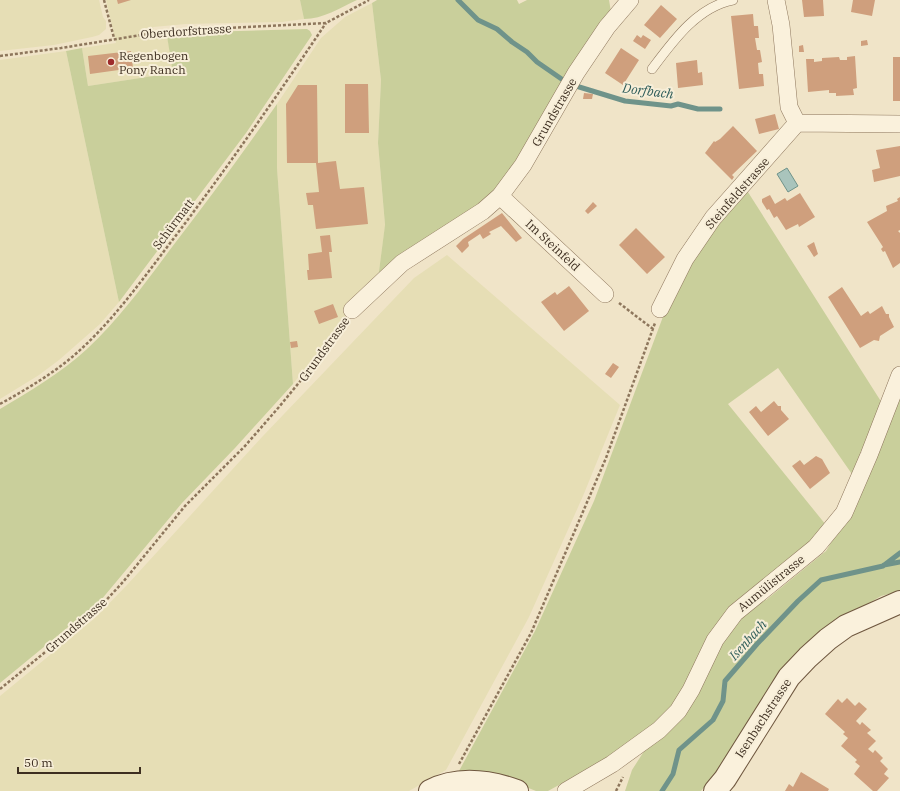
<svg xmlns="http://www.w3.org/2000/svg" width="900" height="791" font-family="'IBM Plex Serif',serif">
<style>
.farmland{fill:#e6deb5}
.green{fill:#c9cf9b}
.water{fill:#a9c4bc;stroke:#6f938a}
.lines{fill:none;stroke-linecap:round;stroke-linejoin:round}
.stream{stroke:#6f938a;stroke-width:5}
.building{fill:#cf9f7d}
.service-casing{stroke:#8d765c;stroke-width:10}
.minor-casing{stroke:#8d765c;stroke-width:18}
.secondary-casing{stroke:#6f573f;stroke-width:24}
.path{stroke:#8d765c;stroke-width:2.5;stroke-dasharray:3 2;stroke-linecap:butt}
.service{stroke:#faf1dc;stroke-width:9}
.minor{stroke:#faf1dc;stroke-width:17}
.secondary{stroke:#faf1dc;stroke-width:22}
.poi-dot{fill:#9e2a2b;stroke:#f7eed8;stroke-width:1.5}
.labels{text-anchor:middle;dominant-baseline:central;stroke-width:4;stroke-linejoin:round;paint-order:stroke}
.street-label{font-size:12px;fill:#3d2e20;stroke:#f7eed8}
.poi-label{font-size:12px;fill:#3d2e20;stroke:#f7eed8;text-anchor:start}
.water-label{font-size:13px;font-style:italic;fill:#2f5d5a;stroke:#f7eed8}
</style>
<rect width="100%" height="100%" fill="#f0e4c8"/>
<path class="farmland" d="M0,0H99L103,17L106,21V29L99,35L92,37L54,45L0,51Z
M106,0H300L304,19L282,22L186,24L153,27L155,38L167,36L174,73L88,86L82,48L116,43Z
M372,3L381,80L378,143L385,226L378,279L357,298L343,320L293,384L277,168V104L321,38L345,17Z
M66,51L119,302L100,324L59,360L39,375L0,399V60Z
M447,255L620,405L583,496L529,617L446,770L409,791H0V696L95,618L127,585L262,437L414,278Z"/>
<path class="green" d="M300,0H357C340,8 323,19 304,19Z
M377,0H517L519,4L527,0H609L611,12L544,122L489,199L378,279L385,225L378,143L381,80L372,3Z
M307,29L310,31L312,35L246,133L119,302L66,51L82,48L88,86L173,73L167,36L203,32Z
M277,104V168L293,384L235,448L182,503L101,600L0,683V409C30,391 61,373 87,349C118,320 144,285 169,251C206,203 242,154 277,104Z
M746,189L882,403L854,477L778,368L728,404L826,525L797,556L755,588L766,600L826,551L835,536L900,393V591L881,596L823,631L725,763L701,791H625L632,770L648,745L610,757L548,791H536L511,781L461,776L459,771L535,631L594,501L664,314L696,254L720,220Z"/>
<path class="water" d="M787,168L798,186L788,192L777,174Z"/>
<g class="lines">
<path class="stream" d="M458,0L478,20L497,29L512,42L527,52L537,62L563,80
M576,86L625,101L671,106L678,104L698,109H720
M884,565L900,562
M662,791L673,774L679,750L713,720L723,701L725,681L757,644L798,601L821,580L883,566L900,553"/>
</g>
<path class="building" d="M117,0H131L118,4Z
M802,0H823L824,16L804,17Z
M853,0H875L872,16L851,12Z
M661,5L677,19L660,38L644,25Z
M753,14L754,26H758L759,38H755L757,50H760L762,62L758,63L759,74H763L764,86L739,89L731,16Z
M637,35L641,38L643,35L651,40L645,49L633,41Z
M867,40L868,45L861,46V41Z
M803,45L804,52H799V46Z
M621,48L639,60L623,85L605,73Z
M131,51L133,68L90,74L88,56Z
M855,56L857,88L853,89L854,95L836,96V93H829V90L808,92L806,59H814V62L822,61V58L839,57L840,60H847V57Z
M893,57H900V101H893Z
M697,60L698,73L702,72L703,85L678,88L676,63Z
M345,84H368L369,133H345Z
M298,85H317L318,163L336,161L340,189L364,187L368,224L316,229L313,205H308L306,193L319,192L316,163H287L286,104Z
M584,93L593,94L592,99H583Z
M775,114L779,129L759,134L755,119Z
M733,126L757,151L732,175L734,177L732,180L705,153L714,141L715,142L720,139Z
M900,146V176L874,182L872,170L880,168L876,150Z
M800,193L815,217L799,227L798,224L786,230L777,216L774,218L769,209L767,210L762,202V199L770,195L775,204L785,198L787,201Z
M900,197V230L898,231L900,233V263L893,268L885,251L883,252L881,249L883,247L867,222L887,211L886,206L898,201L897,199Z
M593,202L597,206L588,214L585,211Z
M502,213L522,238L516,242L501,226L489,232L491,234L483,239L480,234L468,242L469,246L462,253L456,246L463,239Z
M636,228L665,257L647,274L619,245Z
M330,235L332,252H329L332,278L308,280L307,270H309L308,254L322,252L320,236Z
M814,242L818,254L814,257L807,246Z
M569,286L589,311L564,331L541,302L555,292L557,295Z
M842,287L861,316L868,311L870,314L882,306L886,314H889V317L894,327L880,336L879,341L874,340L860,348L828,297Z
M333,304L338,317L319,324L314,311Z
M297,341L298,347L291,348L290,342Z
M613,363L619,367L611,378L605,374Z
M774,401L778,406H781V410L789,419L768,436L749,412L756,406L761,412Z
M816,456L822,459L830,473L810,489L792,466L800,460L804,465Z
M847,698L855,706L859,702L867,709L856,721L860,725L862,722L871,730L867,733L876,741L868,749L873,753L875,750L883,758L880,761L888,769L884,774L889,778L877,791H873L854,774L860,766L855,762L857,760L841,746L848,738L843,734L845,732L825,714L838,699L842,703Z
M801,772L829,789L828,791H785L789,784L793,787Z"/>
<g class="lines">
<g class="service-casing">
<path id="service" d="M652,69C673,41 697,7 733,0"/>
</g>
<g class="minor-casing">
<path id="minor" d="M776,0L781,25L789,107L797,123L900,124
M500,196L605,294
M660,309L685,259L713,218L797,123
M352,310L402,263L483,211L500,196L523,165L576,73L607,27L630,0
M566,791L612,764L659,730L678,711L691,690L715,640L735,613L816,547L844,513L869,455L900,375"/>
</g>
<g class="secondary-casing">
<path id="secondary" d="M430,791C457,777 489,781 517,791
M715,791L725,779L789,677L808,657L828,639L846,626L900,602"/>
</g>
<path class="path" d="M104,0L114,38
M0,56L61,48L166,31L326,23L369,0
M619,303L653,329
M0,404C25,390 49,376 71,358C111,324 142,280 174,238C227,168 277,96 326,23
M0,689L98,609L123,582L185,506L245,446L279,407L329,346L344,322
M459,764L531,633L606,458L655,323
M616,791L623,777"/>
<use href="#service" class="service"/>
<use href="#minor" class="minor"/>
<use href="#secondary" class="secondary"/>
</g>
<circle class="poi-dot" cx="111" cy="62" r="4"/>
<g class="labels">
<g class="street-label">
<text transform="translate(186 31) rotate(-4)">Oberdorfstrasse</text>
<text transform="translate(554 112) rotate(-60)">Grundstrasse</text>
<text transform="translate(737 193) rotate(-49)">Steinfeldstrasse</text>
<text transform="translate(173 224) rotate(-53)">Schürmatt</text>
<text transform="translate(553 245) rotate(43)">Im Steinfeld</text>
<text transform="translate(324 349) rotate(-54)">Grundstrasse</text>
<text transform="translate(771 583) rotate(-39)">Aumülistrasse</text>
<text transform="translate(76 625) rotate(-41)">Grundstrasse</text>
<text transform="translate(763 718) rotate(-57)">Isenbachstrasse</text>
</g>
<g class="poi-label">
<text x="119" y="55">Regenbogen<tspan x="119" dy="14">Pony Ranch</tspan></text>
</g>
<g class="water-label">
<text transform="translate(648 91) rotate(7)">Dorfbach</text>
<text transform="translate(748 640) rotate(-48)">Isenbach</text>
</g>
</g>
<path d="M18 767v6h122v-6" fill="none" stroke="#3d2e20" stroke-width="2"/>
<text x="24" y="767" font-size="12" fill="#3d2e20" stroke="#f7eed8" stroke-width="3" paint-order="stroke">50 m</text>
</svg>
